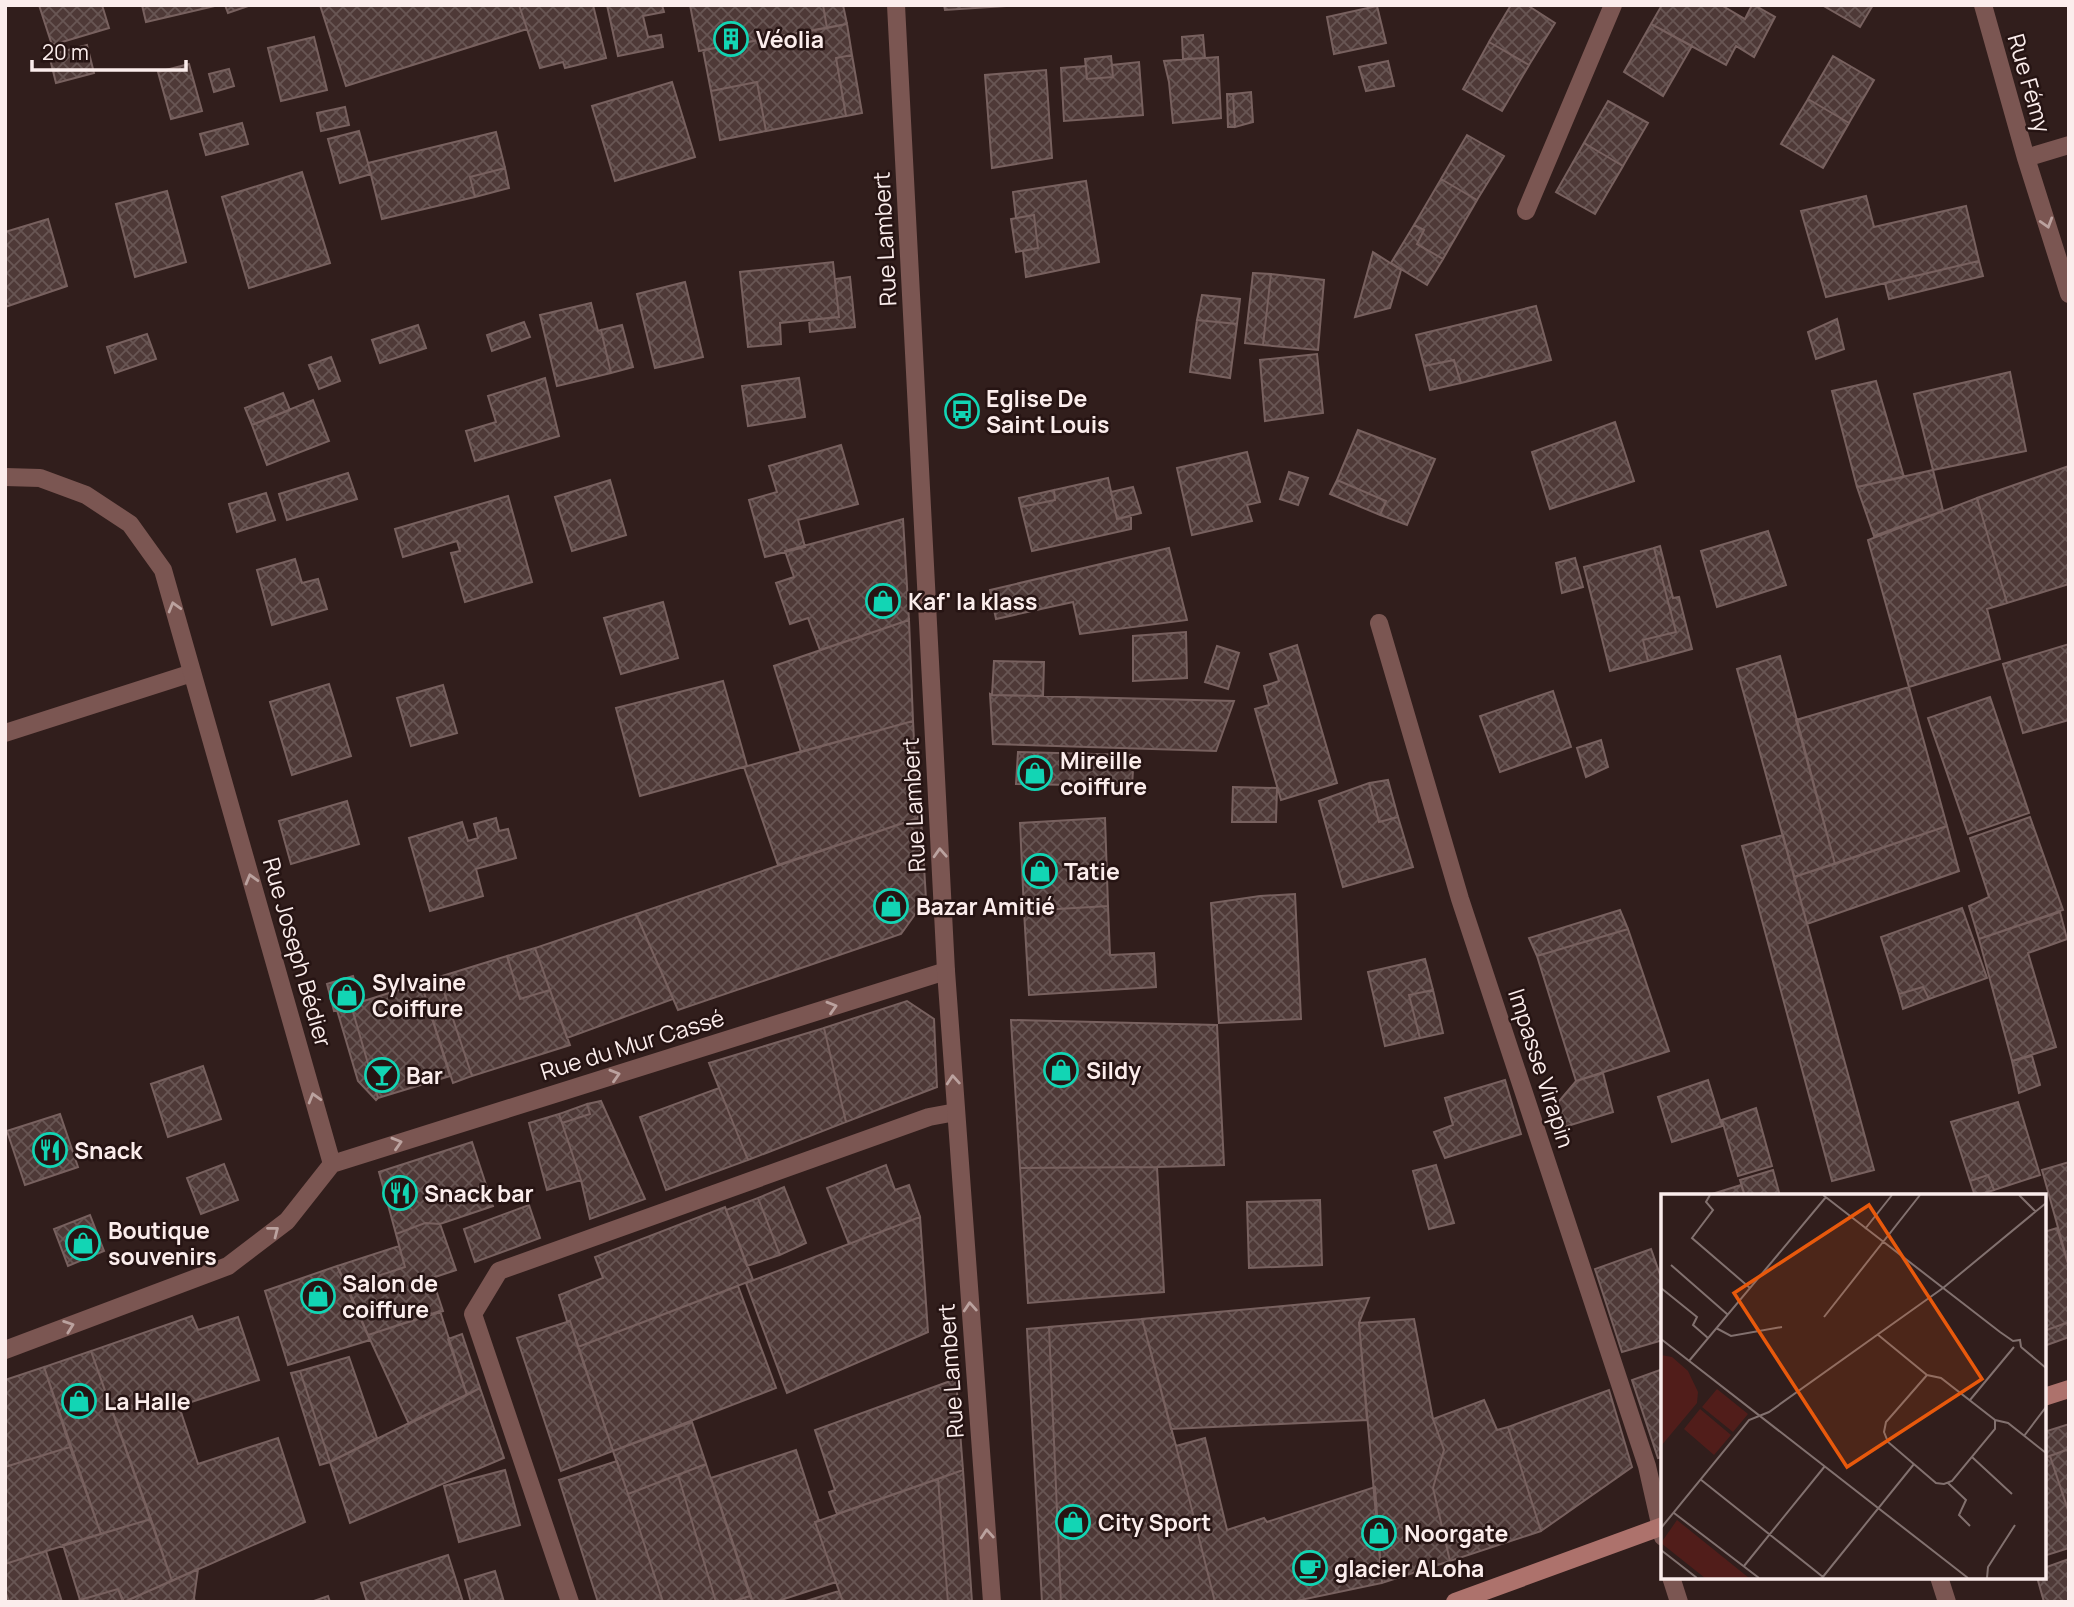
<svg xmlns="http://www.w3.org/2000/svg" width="2074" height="1607" font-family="Manrope,sans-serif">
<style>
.building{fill:url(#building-cross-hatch);stroke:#78615f;stroke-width:2}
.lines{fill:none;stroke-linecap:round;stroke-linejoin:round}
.service{stroke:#7b5652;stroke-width:18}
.minor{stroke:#7b5652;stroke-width:18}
.tertiary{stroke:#7b5652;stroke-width:18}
.secondary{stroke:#ad726c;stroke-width:18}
.oneway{stroke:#bba29f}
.labels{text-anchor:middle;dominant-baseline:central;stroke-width:5;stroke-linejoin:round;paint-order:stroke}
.poi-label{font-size:23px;font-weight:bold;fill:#fbedec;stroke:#261413;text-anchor:start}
.street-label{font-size:23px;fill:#fbedec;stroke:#261413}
.inset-road{fill:none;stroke:#82716f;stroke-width:2}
.view{fill:#e8590c;fill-opacity:0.15;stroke:#e8590c;stroke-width:3.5}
.inset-edge{fill:none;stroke:#fbedec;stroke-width:3.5}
</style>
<defs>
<pattern id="building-cross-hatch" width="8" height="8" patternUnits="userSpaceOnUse" patternTransform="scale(1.75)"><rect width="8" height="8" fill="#4e3937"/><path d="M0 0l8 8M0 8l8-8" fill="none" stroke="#685654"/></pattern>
</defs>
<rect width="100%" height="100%" fill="#311e1c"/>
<path class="building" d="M39,5H102L109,28L52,45Z
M142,5H215V6L146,22Z
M225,5H251L228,13Z
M320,5H519L527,29L346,86Z
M519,5H593L606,58L565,68L563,62L540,68Z
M607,5H662L664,12L643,16L648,37L661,35L663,47L618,56Z
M690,5H823L827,28L699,51Z
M823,5H843L847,24L827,28Z
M944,5H1021L945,10Z
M1511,5H1527L1555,23L1529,65L1489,42Z
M1662,5H1721L1745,19L1752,5H1754L1775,17L1754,57L1736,46L1726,65L1651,24Z
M1822,5H1873L1860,27Z
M1377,6L1386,43L1334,54L1327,17Z
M847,24L852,55L836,58L846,116L766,131L757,82L711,91L703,50Z
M1651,24L1692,46L1663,96L1624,72Z
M1203,35L1205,58L1183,59L1182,37Z
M314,37L327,90L281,101L268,48Z
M1489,42L1529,65L1502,111L1463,89Z
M87,45L94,73L56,83L49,55Z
M852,55L862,113L846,116L836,58Z
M1111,56L1113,77L1087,79L1085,59Z
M1833,56L1874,80L1849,123L1808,99Z
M1218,57L1221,118L1173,123L1169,82L1164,61Z
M1388,61L1394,86L1366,91L1359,67Z
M1139,62L1143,115L1064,121L1061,68L1086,66L1087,79L1113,77L1112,65Z
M189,64L202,111L171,119L158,72Z
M229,69L234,86L214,92L209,74Z
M1046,70L1052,158L992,168L985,75Z
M672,82L695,157L615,181L592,106Z
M757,82L766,131L720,140L711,91Z
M1251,92L1253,122L1235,127L1233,94Z
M1227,94H1233L1235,127H1228Z
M1808,99L1849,123L1823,168L1781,144Z
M1608,101L1648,123L1623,166L1584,143Z
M345,107L349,125L321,131L317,113Z
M242,123L248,144L206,155L200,134Z
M359,131L371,174L340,183L328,139Z
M496,132L505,168L470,177L475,197L382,219L368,163Z
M1467,135L1504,156L1477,200L1441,179Z
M1584,143L1623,166L1595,214L1556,192Z
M505,168L509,188L475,197L470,177Z
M302,172L330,263L249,288L222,197Z
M1441,179L1477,200L1443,259L1417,244L1424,230L1414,225Z
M1086,181L1099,262L1026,277L1023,251L1038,248L1034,215L1016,218L1013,192Z
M167,191L186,262L135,277L116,204Z
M1866,196L1874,227L1966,206L1979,261L1826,297L1801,211Z
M1034,215L1038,248L1016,252L1011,219Z
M48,219L67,286L5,307V232Z
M1414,225L1424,230L1417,244L1443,259L1427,285L1391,263Z
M1373,252L1401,270L1390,308L1355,317Z
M1979,261L1983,276L1889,299L1885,283Z
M833,262L839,317L780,323L781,344L748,347L740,272Z
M1253,273L1271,274L1263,345L1245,343Z
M1271,274L1324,280L1318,350L1263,345Z
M850,277L855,327L810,332L809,320L839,317L835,279Z
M685,282L703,357L655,368L637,294Z
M1202,295L1240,299L1237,324L1197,320Z
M591,303L598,331L601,330L611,373L557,386L540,315Z
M1536,306L1551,360L1461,383L1454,360L1424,366L1416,335Z
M1837,319L1844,349L1816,359L1808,332Z
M1197,320L1237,324L1230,378L1190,372Z
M524,322L530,337L492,351L487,335Z
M418,325L426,348L380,363L372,340Z
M622,325L633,367L611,373L601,330Z
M147,334L156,359L115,373L107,347Z
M1317,354L1323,413L1265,421L1260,360Z
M331,357L340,381L319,389L309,365Z
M1454,360L1461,383L1430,390L1424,366Z
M2010,372L2026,451L1933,470L1914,394Z
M545,378L559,436L475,461L466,431L496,422L488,396Z
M799,378L805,417L748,426L742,386Z
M1876,381L1904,477L1857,487L1832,391Z
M283,393L290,410L252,425L245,408Z
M313,400L329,441L267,465L252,425Z
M1615,422L1634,481L1550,509L1532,452Z
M1358,430L1435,459L1407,525L1380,515L1386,501L1337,480Z
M841,445L858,504L798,520L805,547L765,557L749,500L777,492L769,466Z
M1247,452L1260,502L1247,505L1252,521L1192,535L1177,468Z
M2069,466V584L2007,603L1977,498Z
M1933,470L1943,511L1874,536L1857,487Z
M1289,472L1308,478L1298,505L1280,499Z
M348,473L357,499L287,520L279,494Z
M1108,478L1117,519L1131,516V529L1032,551L1021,507L1055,500L1054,490Z
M610,480L626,535L572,551L555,497Z
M1337,480L1386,501L1380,515L1330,494Z
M1133,487L1141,513L1117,519L1111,492Z
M1054,490L1055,500L1021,507L1019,498Z
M266,493L275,520L237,532L229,504Z
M508,496L532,582L465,602L451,553L460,551L457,541L403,557L395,529Z
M1977,498L2007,603L1987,609L2000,659L1909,687L1868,540Z
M903,519L909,620L820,650L808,618L790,624L776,583L794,577L785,551Z
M1768,531L1786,585L1717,607L1701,551Z
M1660,546L1673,598L1679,597L1692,649L1648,661L1643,640L1676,632L1654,548Z
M1169,548L1187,620L1080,634L1073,602L996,619L990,590Z
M1654,548L1676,632L1643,640L1648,661L1610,671L1584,567Z
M1575,558L1583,587L1562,593L1556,563Z
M295,559L302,583L318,579L327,609L272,625L257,570Z
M663,602L678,658L621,674L604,618Z
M909,620L913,721L801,752L774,666Z
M1186,632L1187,678L1133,681V636Z
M2069,644V720L2023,733L2003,664Z
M1297,645L1337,783L1281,800L1255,709L1269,705L1264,686L1279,681L1270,654Z
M1217,646L1239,653L1228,689L1205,682Z
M1780,656L1835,864L1794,877L1737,669Z
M994,661L1044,662L1043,696L992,695Z
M723,681L747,766L640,796L616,708Z
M329,684L351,756L292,775L270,702Z
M443,685L457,733L411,746L397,698Z
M1909,687L1947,826L1835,864L1796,720Z
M1553,691L1571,747L1500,772L1480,716Z
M990,694L992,695L1234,701L1216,751L993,744Z
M1990,697L2029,813L1968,834L1928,718Z
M913,721L918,818L778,865L744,767Z
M1601,740L1608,767L1586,777L1577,748Z
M1018,752L1134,755L1132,786L1016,784Z
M1388,780L1398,817L1379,822L1369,783Z
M1369,783L1379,822L1398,817L1413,867L1343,887L1319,801Z
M1233,787L1277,788L1276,822H1232Z
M347,801L359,844L291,864L279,821Z
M921,817L926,899L901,934L678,1010L636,914Z
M2030,817L2063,910L1979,939L1969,906L1989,897L1970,838Z
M496,818L499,831L508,829L516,858L476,869L483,896L430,911L409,838L462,822L468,841L478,838L474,824Z
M1105,818L1108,906L1024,911L1020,823Z
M1947,826L1959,871L1807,924L1794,877Z
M1783,835L1874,1170L1832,1181L1742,846Z
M1295,894L1301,1019L1219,1023L1211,903L1260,896Z
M1108,906L1110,955L1154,953L1156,987L1029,995L1024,911Z
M1962,908L1987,978L1929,999L1923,987L1899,994L1881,937Z
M1620,910L1628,929L1537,956L1529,938Z
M2060,912L2067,939L2028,953L2056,1047L2012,1061L1979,939Z
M636,914L673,999L567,1038L535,948Z
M1628,929L1669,1051L1576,1081L1537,956Z
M535,948L550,990L520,999L507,956Z
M507,956L520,999L550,990L570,1045L472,1076L439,977Z
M1425,959L1433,990L1409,995L1420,1038L1385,1046L1368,972Z
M353,976L361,1003L334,1011L327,984Z
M439,977L472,1076L453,1083L421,983Z
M421,983L450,1076L378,1098L351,1005Z
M1923,987L1929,999L1903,1009L1899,994Z
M1433,990L1443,1033L1420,1038L1409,995Z
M907,1001L934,1019L937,1087L846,1122L824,1028Z
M351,1005L378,1098L376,1100L358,1081L337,1010Z
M1011,1020L1217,1025L1224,1165L1157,1167L1020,1168Z
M824,1028L846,1122L748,1160L709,1063Z
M2032,1056L2040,1085L2019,1093L2012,1061Z
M203,1066L221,1119L168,1137L151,1084Z
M1603,1073L1613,1112L1561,1128L1555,1106L1576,1081Z
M1505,1080L1521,1134L1445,1158L1434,1132L1453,1125L1445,1098Z
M1708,1080L1722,1126L1672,1142L1658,1097Z
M719,1088L748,1160L666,1190L640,1117Z
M601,1101L645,1199L590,1219L581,1180L562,1123L590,1114L587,1104Z
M2018,1102L2040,1175L1994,1190L1988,1175L1970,1181L1951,1122Z
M587,1104L590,1114L562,1123L559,1114Z
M1756,1108L1772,1166L1738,1176L1722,1120Z
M60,1114L78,1167L25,1185L7,1131Z
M559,1114L581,1180L547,1190L529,1123Z
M472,1142L493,1206L440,1224L425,1223L396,1234L379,1172Z
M2069,1162V1267L2042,1170Z
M224,1164L238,1200L201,1214L187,1178Z
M886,1165L895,1190L909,1185L920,1217L849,1244L827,1188Z
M1436,1165L1454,1223L1429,1229L1413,1171Z
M1157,1167L1164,1292L1028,1303L1020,1168Z
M1773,1170L1780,1196H1745L1740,1180Z
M1988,1175L1994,1190L1975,1196L1970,1181Z
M1741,1185L1745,1196H1707L1712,1194Z
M784,1187L806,1243L780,1255L758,1198Z
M758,1198L780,1255L747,1266L726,1210Z
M1320,1200L1322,1265L1249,1268L1247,1202Z
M529,1205L540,1238L475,1262L464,1229Z
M725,1207L753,1280L578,1347L570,1321H567L559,1295L603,1278L595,1257Z
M90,1215L104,1251L68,1266L54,1229Z
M920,1217L928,1332L787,1393L746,1283Z
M425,1223L440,1224L456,1270L432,1278L443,1311L368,1335L347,1286L405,1267L396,1234Z
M2057,1228L2069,1267V1322L2044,1331V1232Z
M399,1246L405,1267L347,1286L337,1266Z
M1651,1249L1663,1283V1340L1622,1352L1595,1269Z
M337,1266L370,1340L288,1365L265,1291Z
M738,1286L776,1388L613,1451L578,1347Z
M1369,1298L1359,1323L1367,1420L1171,1429L1142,1319Z
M440,1311L467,1395L409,1424L368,1335Z
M192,1316L198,1330L238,1317L259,1380L179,1406L198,1464L278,1438L305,1522L172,1581L91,1351Z
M1142,1319L1176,1446L1215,1602H1061L1049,1327Z
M1414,1319L1433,1419L1444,1450L1433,1488L1450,1561L1382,1583L1359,1323Z
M570,1321L613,1451L561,1471L517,1338Z
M2069,1322V1337L2044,1346V1331Z
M1049,1327L1061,1602H1042L1027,1329Z
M462,1334L480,1388L467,1395L448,1339Z
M91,1351L151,1519L101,1534L44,1367Z
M349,1357L377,1438L330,1462L300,1371Z
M44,1367L70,1447L5,1467V1380Z
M1663,1369V1457L1658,1458L1632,1380Z
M300,1371L330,1462L320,1465L291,1373Z
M956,1379L963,1470L837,1514L829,1492L835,1490L815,1430Z
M480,1388L504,1458L350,1523L330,1462Z
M1609,1390L1632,1467L1541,1531L1508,1427Z
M1484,1400L1497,1430L1508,1427L1541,1531L1450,1561L1433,1488L1444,1450L1433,1419Z
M692,1422L706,1464L628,1494L613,1451Z
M2069,1424V1449L2044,1458V1432Z
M1205,1438L1227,1530L1264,1518L1267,1522L1375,1487L1382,1583L1291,1602H1215L1176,1446Z
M70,1447L101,1534L5,1564V1467Z
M2069,1449V1513L2050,1456Z
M796,1450L819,1521L815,1522L836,1582L775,1602H753L711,1478Z
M2050,1456L2069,1513V1548L2044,1556V1458Z
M617,1461L628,1494L663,1602H598L559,1480Z
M706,1464L750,1596L731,1602H716L678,1475Z
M505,1470L520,1525L459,1542L444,1486Z
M963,1470L972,1602H948L938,1479Z
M678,1475L716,1602H663L628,1494Z
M938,1479L948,1602H843L815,1522Z
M151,1519L172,1581L124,1602L118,1589L80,1600L63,1545Z
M46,1551L62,1602H9L5,1590V1564Z
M448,1555L463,1602H367L361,1583Z
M2069,1559V1602H2044L2037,1577H2044V1568Z
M198,1569L194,1598L195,1602H124Z
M495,1571L504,1602H471L465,1580Z
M118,1589L123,1602H76L80,1600Z
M839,1591L843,1602L806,1601Z
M328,1596L330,1602H311Z
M750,1596L753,1602H731Z"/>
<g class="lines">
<path class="service" d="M5,733L192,673
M570,1602L473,1314L499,1271L929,1117L956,1112"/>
<path class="minor" d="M1983,5L2026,158L2069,294
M2026,158L2069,145
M1526,211L1613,5
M5,477L40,478L86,495L130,524L163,570L332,1164
M1379,623L1460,899L1647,1466L1663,1537
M332,1164L946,971
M5,1350L228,1266L287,1221L332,1164
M1671,1577L1679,1602
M1939,1577L1947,1602"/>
<path class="tertiary" d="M896,5L946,971L992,1602"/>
<path class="secondary" d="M2044,1397L2069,1389
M1455,1602L1663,1526"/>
</g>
<defs><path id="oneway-chevron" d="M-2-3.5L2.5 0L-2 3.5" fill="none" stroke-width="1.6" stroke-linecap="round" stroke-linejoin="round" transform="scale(1.75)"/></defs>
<g class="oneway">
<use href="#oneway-chevron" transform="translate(2047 223) rotate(73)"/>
<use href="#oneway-chevron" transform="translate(174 607) rotate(-106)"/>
<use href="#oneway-chevron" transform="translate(940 853) rotate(-93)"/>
<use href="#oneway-chevron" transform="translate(251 879) rotate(-106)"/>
<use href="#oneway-chevron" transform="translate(832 1007) rotate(-17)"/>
<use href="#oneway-chevron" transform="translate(615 1075) rotate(-17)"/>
<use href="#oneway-chevron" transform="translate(953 1080) rotate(-94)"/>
<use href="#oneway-chevron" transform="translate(314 1098) rotate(-106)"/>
<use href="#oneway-chevron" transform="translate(397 1143) rotate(-17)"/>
<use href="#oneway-chevron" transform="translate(274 1231) rotate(-38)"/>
<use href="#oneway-chevron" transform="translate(970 1307) rotate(-94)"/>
<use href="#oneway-chevron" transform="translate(69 1326) rotate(-20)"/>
<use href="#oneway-chevron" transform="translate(987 1534) rotate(-94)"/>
</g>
<defs>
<g id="building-ring" transform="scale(1.75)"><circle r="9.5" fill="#261413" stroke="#12d5b4" stroke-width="1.5"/><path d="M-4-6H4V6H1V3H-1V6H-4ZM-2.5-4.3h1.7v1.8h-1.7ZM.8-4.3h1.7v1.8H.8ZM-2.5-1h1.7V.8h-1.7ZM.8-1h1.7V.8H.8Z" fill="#12d5b4"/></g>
<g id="bus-ring" transform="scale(1.75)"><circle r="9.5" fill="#261413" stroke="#12d5b4" stroke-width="1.5"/><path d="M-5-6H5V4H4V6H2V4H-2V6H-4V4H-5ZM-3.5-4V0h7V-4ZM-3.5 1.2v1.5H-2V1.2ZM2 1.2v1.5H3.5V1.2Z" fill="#12d5b4"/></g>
<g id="shop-ring" transform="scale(1.75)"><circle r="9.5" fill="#261413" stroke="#12d5b4" stroke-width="1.5"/><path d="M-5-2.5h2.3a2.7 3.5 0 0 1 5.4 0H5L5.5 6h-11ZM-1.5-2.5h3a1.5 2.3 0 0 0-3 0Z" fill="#12d5b4"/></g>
<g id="bar-ring" transform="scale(1.75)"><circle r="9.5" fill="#261413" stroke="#12d5b4" stroke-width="1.5"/><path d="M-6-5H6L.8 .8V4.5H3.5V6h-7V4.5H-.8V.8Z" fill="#12d5b4"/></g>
<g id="restaurant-ring" transform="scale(1.75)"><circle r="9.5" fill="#261413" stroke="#12d5b4" stroke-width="1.5"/><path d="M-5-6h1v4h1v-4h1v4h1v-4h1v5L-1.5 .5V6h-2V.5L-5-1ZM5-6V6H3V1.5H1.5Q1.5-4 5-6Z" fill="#12d5b4"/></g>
<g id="cafe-ring" transform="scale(1.75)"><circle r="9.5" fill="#261413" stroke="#12d5b4" stroke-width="1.5"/><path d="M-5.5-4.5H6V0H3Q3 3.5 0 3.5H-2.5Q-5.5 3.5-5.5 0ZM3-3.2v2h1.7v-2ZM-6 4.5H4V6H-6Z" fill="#12d5b4"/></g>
</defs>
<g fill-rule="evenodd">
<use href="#building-ring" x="731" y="39"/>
<use href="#bus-ring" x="962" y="411"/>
<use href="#shop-ring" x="883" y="601"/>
<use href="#shop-ring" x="1035" y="773"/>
<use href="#shop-ring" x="1040" y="871"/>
<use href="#shop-ring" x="891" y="906"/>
<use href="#shop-ring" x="347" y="995"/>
<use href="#shop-ring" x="1061" y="1070"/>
<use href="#bar-ring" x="382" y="1075"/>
<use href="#restaurant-ring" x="50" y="1150"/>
<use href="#restaurant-ring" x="400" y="1193"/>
<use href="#shop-ring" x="83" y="1243"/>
<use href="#shop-ring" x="318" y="1296"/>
<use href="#shop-ring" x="79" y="1401"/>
<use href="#shop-ring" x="1073" y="1522"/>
<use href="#shop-ring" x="1379" y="1533"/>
<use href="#cafe-ring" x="1310" y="1568"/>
</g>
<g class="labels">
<g class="poi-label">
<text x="756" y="39">Véolia</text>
<text x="986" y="398">Eglise De<tspan x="986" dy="26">Saint Louis</tspan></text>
<text x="908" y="601">Kaf' la klass</text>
<text x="1060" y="760">Mireille<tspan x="1060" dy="26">coiffure</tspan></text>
<text x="1064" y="871">Tatie</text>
<text x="916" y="906">Bazar Amitié</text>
<text x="372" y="982">Sylvaine<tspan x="372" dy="26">Coiffure</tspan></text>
<text x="1086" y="1070">Sildy</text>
<text x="406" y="1075">Bar</text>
<text x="74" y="1150">Snack</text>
<text x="424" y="1193">Snack bar</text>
<text x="108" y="1230">Boutique<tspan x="108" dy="26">souvenirs</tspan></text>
<text x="342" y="1283">Salon de<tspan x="342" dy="26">coiffure</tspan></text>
<text x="104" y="1401">La Halle</text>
<text x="1098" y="1522">City Sport</text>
<text x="1404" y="1533">Noorgate</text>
<text x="1334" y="1568">glacier ALoha</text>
</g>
<g class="street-label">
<text transform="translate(2030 83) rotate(74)">Rue Fémy</text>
<text transform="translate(884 239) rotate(-93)">Rue Lambert</text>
<text transform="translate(913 805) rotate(-93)">Rue Lambert</text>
<text transform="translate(298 952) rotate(74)">Rue Joseph Bédier</text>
<text transform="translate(632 1044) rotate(-17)">Rue du Mur Cassé</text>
<text transform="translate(1542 1068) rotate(72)">Impasse Virapin</text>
<text transform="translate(950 1371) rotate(-94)">Rue Lambert</text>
</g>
</g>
<g transform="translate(1661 1194)">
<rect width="385" height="385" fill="#311e1c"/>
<path d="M0,161L11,163L27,177L37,198L36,209L0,252ZM56,195L87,220L72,238L41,213ZM39,215L70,241L53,261L23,235Z" fill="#511d1a"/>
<path d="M16,326L88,384H44L0,349Z" fill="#511d1a"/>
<path class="inset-road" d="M49,1L45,8L52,16L31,44L89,94M162,1L339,138L352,147L359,146L360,153M358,1L375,18M204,35L231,1M10,71L66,120M0,94L36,123L32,131L47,144M282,94L385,9M163,123L259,1M55,134L70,142L121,133M216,140L266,181L280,184L334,226V235L291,287L283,290L275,289L227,248L223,238L225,228L266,181M0,145L307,384M360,153L385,174M28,167L165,3M309,206L353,153M334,226L347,229L385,259M363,242L385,213M311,263L351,300M39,285L162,383M287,289L305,306L298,321L309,332M13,319L98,384M0,334L88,226L108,218L282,94M0,356L36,384M83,372L164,272M161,384L253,270M326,384L327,373L354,331"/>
<path class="view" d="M208,11L321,185L186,273L73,99Z"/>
<rect width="385" height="385" class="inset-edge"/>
</g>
<rect width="2074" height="1607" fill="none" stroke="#fbedec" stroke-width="14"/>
<path d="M32 60v10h154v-10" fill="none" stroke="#fbedec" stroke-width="3.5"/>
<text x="42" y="60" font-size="21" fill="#fbedec" stroke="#261413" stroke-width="5" paint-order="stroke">20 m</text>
</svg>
